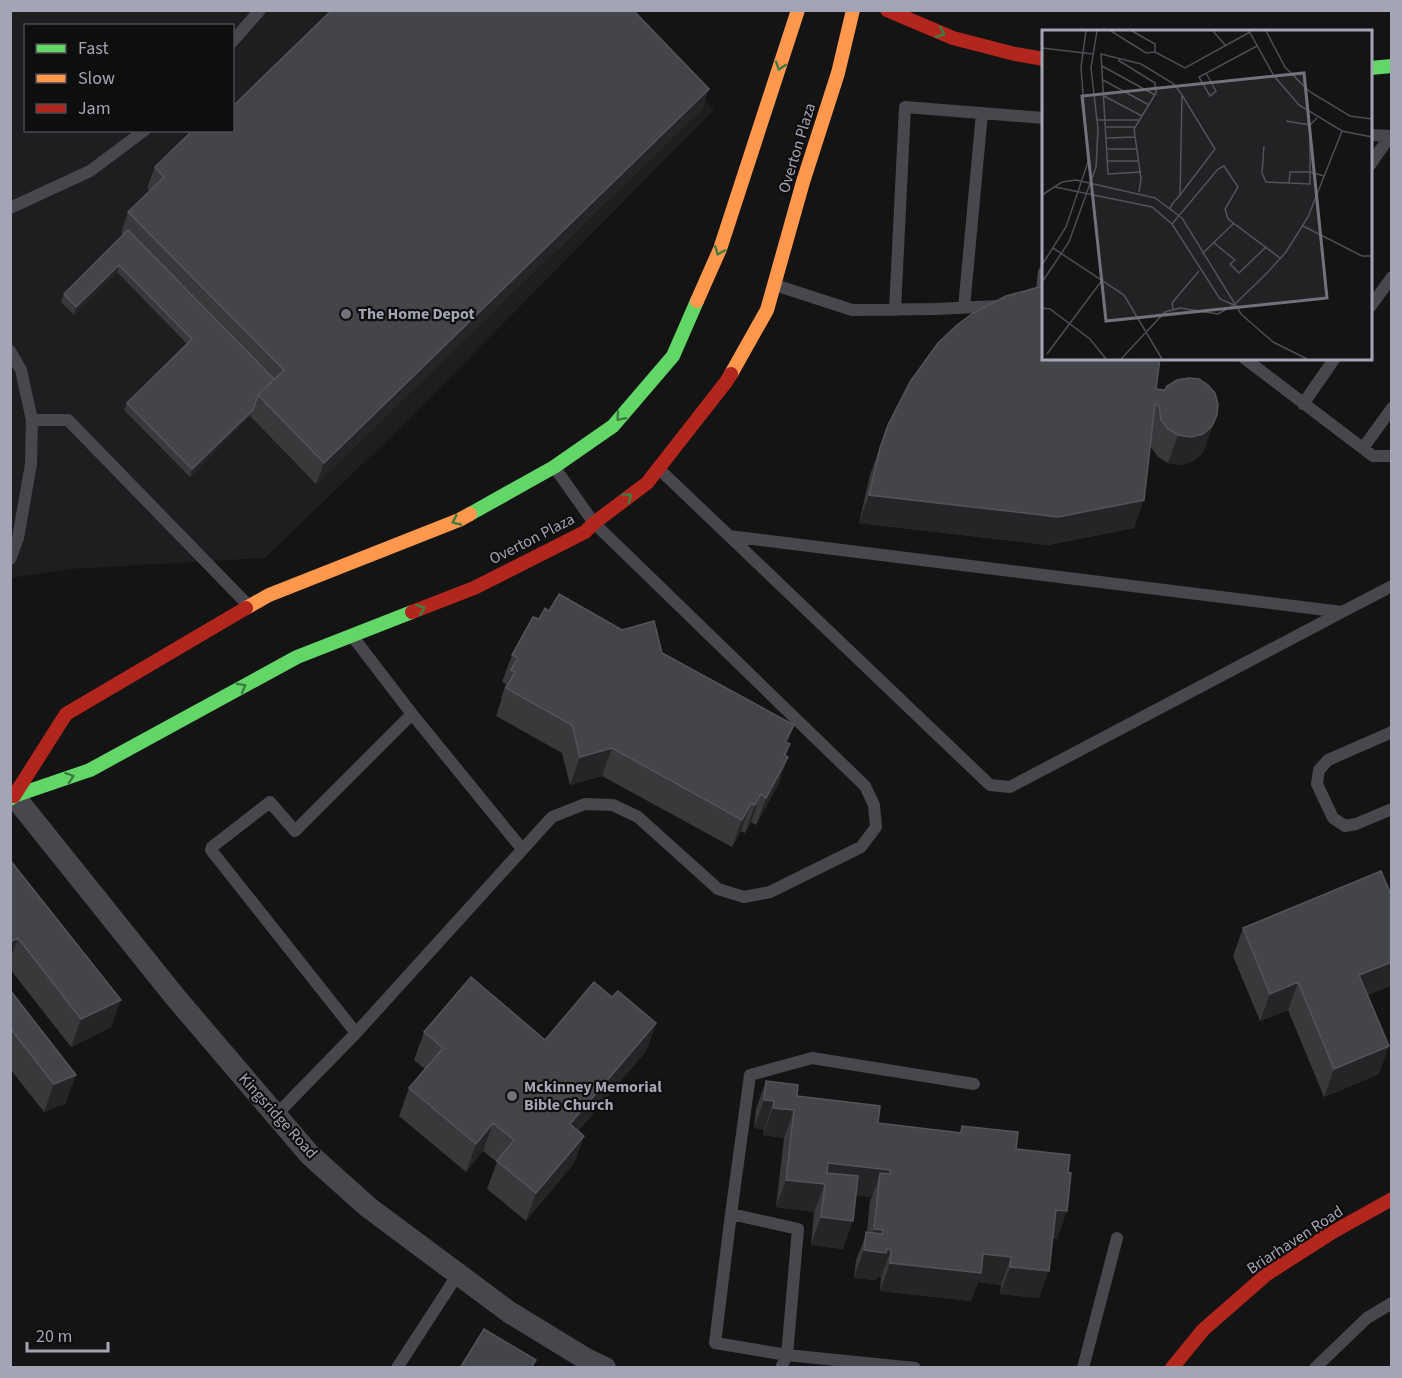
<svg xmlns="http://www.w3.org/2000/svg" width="1402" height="1378" font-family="'Source Sans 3',sans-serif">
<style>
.built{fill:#1e1e20;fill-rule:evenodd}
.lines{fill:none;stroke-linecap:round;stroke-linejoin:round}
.lane{stroke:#48474d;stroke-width:12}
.street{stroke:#48474d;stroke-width:22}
.fast{stroke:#63d668;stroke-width:14}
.slow{stroke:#ff974d;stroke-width:14}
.jam{stroke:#b3261e;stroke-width:14}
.wall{fill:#39393c}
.shaded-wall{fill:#252527}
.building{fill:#444549;stroke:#53545a;stroke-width:1.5}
.oneway{stroke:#3d7c40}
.poi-dot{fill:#71727d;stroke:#0e0e0f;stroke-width:2}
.labels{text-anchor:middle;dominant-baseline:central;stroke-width:4.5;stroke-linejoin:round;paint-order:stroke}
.street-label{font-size:16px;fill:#a3a5b6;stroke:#0e0e0f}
.poi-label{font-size:16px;font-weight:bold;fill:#a3a5b6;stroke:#0e0e0f;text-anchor:start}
.inset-road{fill:none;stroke:#4d4e55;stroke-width:1.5}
.view{fill:#71727d;fill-opacity:0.15;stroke:#71727d;stroke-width:3}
.inset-edge{fill:none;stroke:#a3a5b6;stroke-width:3}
</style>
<rect width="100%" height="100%" fill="#141414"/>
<path class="built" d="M10,11H621L714,110L401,427L265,558L70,569L11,578ZM26,26H232V130H26Z"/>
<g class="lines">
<path class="lane" d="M232,42L260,10
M1370,135L1392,136
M1370,165L1390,136
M10,208L90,171L145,130
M775,285L852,310L935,309L1000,306
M1041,300L1044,272
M1370,307L1392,277
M964,308L982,113
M895,310L905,107L1044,118
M10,351L21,370L32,420L31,464L18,538L10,559
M1244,358L1373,456H1392
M1303,404L1335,358
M32,420H68L247,604
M1363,448L1392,408
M659,469C769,574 880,680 990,785L1010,787L1342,612L729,536
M1342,612L1392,586
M353,637L412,714L522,849
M1392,732L1328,760L1319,770L1317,784L1333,818L1345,826L1356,824L1392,809
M356,1033L211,850L212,847L270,802L295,831L412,714
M276,1115L356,1033L552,817L585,804L613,805L638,817L718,889L744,897L770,892L861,847L876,827L874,805L865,786L594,523L555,468
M731,1214L750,1075L812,1058L974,1084
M397,1368L458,1274
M781,1368L787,1355L798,1229L731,1214L715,1343L787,1355L915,1368
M1083,1368L1117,1238
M1315,1368L1367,1318L1392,1303"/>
<path class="street" d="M14,796L176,998L310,1155L368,1207L509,1312L586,1359L605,1368"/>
<path class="fast" d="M1370,68L1392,66
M470,514L554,467L613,426L673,356L697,301
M10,799L14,796L90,770L297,657L412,612"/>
<path class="slow" d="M697,301L720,249L798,10
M731,374L767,310L803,182L838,73L853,10
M246,608L269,595L459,520L470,514"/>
<path class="jam" d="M887,10L953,38L1015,54L1044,59
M412,612L474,588L585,532L594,523L647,483L726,382L731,374
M14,796L66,714L246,608
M1172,1368L1203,1330L1267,1274L1331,1233L1392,1199"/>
</g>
<path class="wall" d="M709,89L701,110L316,484L250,416L190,477L124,410L127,403L187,344L117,272L74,315L61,302L64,294L123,235L121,233L128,212L150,191L147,188L155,167Z
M1156,389L1165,390L1207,442L1202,454L1193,461L1180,465L1168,463L1158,457L1151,447V443L1134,528L1048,545L859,523L870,475L888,425Z
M549,611L662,653L794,725L787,743L790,744L786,756L788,757L778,785L756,825L751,822L745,833L741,831L732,847L602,776L570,785L562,753L496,716L502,698H501L506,684L502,682L512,655L539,619Z
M10,860L111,1027L71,1047L10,969Z
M1243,928L1392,985L1368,995L1379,1074L1324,1097L1288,1010L1260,1021L1233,956Z
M10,990L66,1103L44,1112L10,1069Z
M612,997L656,1023L646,1051L578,1131L584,1136L574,1163L526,1221L487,1189L497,1162L483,1151L466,1172L399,1116L409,1088L425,1069L414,1060L424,1032L545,1040Z
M766,1081L797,1096L878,1123L960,1132L962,1126L1016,1149L1057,1239L1052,1238L1039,1298L1000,1294L1001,1285L978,1282L971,1301L880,1291L881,1277H877L876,1280L854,1278L856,1260L867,1232L870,1200L872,1197L856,1195L843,1249L811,1245L814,1212L776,1207L784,1138L763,1135L764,1129L754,1128L756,1109Z"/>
<path class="shaded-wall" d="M709,89L701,110L316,484L324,463Z
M119,265L117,272L74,315L76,307Z
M253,410L250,416L190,477L192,469Z
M1217,415L1207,442L1202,454L1193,461L1180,465L1168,463L1178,435Z
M869,495L1144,500L1134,528L1048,545L859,523Z
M794,725L784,753L785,742Z
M612,748L602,776L570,785L580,757Z
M788,757L778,785L756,825L766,798Z
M761,794L751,822L745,833L755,805Z
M751,803L741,831L732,847L742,820Z
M18,938L10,959V942Z
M1392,962V985L1349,1003L1359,975Z
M1298,982L1288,1010L1260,1021L1270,994Z
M121,1000L111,1027L71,1047L81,1019Z
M656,1023L646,1051L560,1152L570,1124Z
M1389,1046L1379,1074L1324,1097L1334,1069Z
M76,1075L66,1103L44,1112L54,1084Z
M764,1100L774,1101L764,1129L754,1128Z
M773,1108L794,1110L784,1138L763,1135Z
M493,1123L483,1151L466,1172L476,1144Z
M584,1136L574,1163L526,1221L536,1193Z
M828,1163L890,1170L880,1197V1173L872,1197L824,1191L825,1184L814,1212L776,1207L786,1180Z
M1056,1210L1067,1211L1057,1239L1045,1238Z
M821,1217L853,1221L843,1249L811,1245Z
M874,1229L883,1230L875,1251L887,1249L891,1250L881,1277H877L876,1280L854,1278L864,1250H866Z
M983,1254L1011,1257L1001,1285L978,1282L971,1301L880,1291L890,1263Z
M1010,1267L1049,1271L1039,1298L1000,1294Z"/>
<path class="building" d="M332,10H633L709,89L324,463L258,395L284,370L128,212L164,177L155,167L193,130H232V107Z
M128,230L274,379L258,395L253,410L192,469L127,403L192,339L119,265L76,307L64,294Z
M1043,286L1044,358H1160L1156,389L1165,390L1167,386L1177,380L1189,378L1199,379L1208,385L1215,393L1218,404L1217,415L1212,426L1203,434L1191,437L1178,435L1168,429L1161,420L1159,405L1155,404L1144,500L1058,517L869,495L880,448L888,425L910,382L938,343L957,325L972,314L1006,296Z
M559,594L622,630L654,621L662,653L794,725L785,742L790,744L784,755L788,757L766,798L761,794L755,805L751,803L742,820L612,748L580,757L572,725L506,688L515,672L511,670L518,658L512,655L533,617L539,619L545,608L549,611Z
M10,860L121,1000L81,1019L18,938L10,942Z
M1381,871L1392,897V962L1359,975L1389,1046L1334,1069L1298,982L1270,994L1243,928Z
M471,977L545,1040L594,982L612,997L618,991L656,1023L570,1124L584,1136L536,1193L497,1161L514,1140L493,1123L476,1144L409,1088L443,1048L424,1032Z
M10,990L76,1075L54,1084L10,1028Z
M766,1081L798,1085L797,1096L880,1106L878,1123L961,1133L962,1126L1018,1132L1016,1149L1070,1155L1068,1172L1071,1173L1067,1211L1056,1210L1049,1271L1010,1267L1011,1257L983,1254L981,1273L890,1263L891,1250L887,1249L886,1253L864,1250L866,1232L882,1234L883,1230L874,1229L880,1173L890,1174V1170L828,1163L827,1173L858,1176L853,1221L821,1217L825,1184L786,1180L794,1110L773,1108L774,1101L764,1100Z
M484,1329L536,1360L531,1368H460Z"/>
<defs><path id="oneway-chevron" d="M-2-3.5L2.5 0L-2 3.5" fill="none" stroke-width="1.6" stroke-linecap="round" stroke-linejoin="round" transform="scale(1.5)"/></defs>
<g class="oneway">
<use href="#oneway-chevron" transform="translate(941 33) rotate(22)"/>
<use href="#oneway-chevron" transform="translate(780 66) rotate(108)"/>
<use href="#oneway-chevron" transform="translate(719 251) rotate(112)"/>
<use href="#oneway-chevron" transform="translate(620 417) rotate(131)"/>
<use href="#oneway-chevron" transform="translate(628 497) rotate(-37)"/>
<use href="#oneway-chevron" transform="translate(456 521) rotate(155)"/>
<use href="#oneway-chevron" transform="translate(421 609) rotate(-21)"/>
<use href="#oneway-chevron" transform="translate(242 687) rotate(-29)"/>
<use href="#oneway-chevron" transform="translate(70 777) rotate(-19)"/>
</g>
<g class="poi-dot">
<circle cx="346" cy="314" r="6"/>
<circle cx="512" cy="1096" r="6"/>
</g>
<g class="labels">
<g class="street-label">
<text transform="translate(797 148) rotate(-73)">Overton Plaza</text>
<text transform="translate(532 539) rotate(-27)">Overton Plaza</text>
<text transform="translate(278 1116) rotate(48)">Kingsridge Road</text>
<text transform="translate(1295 1240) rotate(-33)">Briarhaven Road</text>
</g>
<g class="poi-label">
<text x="358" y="314">The Home Depot</text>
<text x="524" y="1087">Mckinney Memorial<tspan x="524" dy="18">Bible Church</tspan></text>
</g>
</g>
<g transform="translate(1042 30)">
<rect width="330" height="330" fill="#141414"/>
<path class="inset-road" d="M69,1L104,23L113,22L143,38L208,2M90,1L113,14V22M171,1L184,16M207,1L232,46L257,75L300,101L330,107M224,1L243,37L268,62L308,86L330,89M0,18L51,24M76,30L113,53L114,63L92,99L99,149L97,162M60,36L113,65M164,43L174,61L168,66L157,47L215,16M61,50L107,75M62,66L100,86M275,88L268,95V154L247,153L248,142H268L282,146M55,90H98M244,91L268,95M64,97H93M65,108L93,107M222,116L220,143L224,152L247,153M65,119H95M66,131H97M99,142L66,144L59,24L99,34L132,54L140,65M13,157L110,177L130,194L178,269L192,275M0,165L20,152L34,150L113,168L140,188L199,284L231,312L265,329M128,178L131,173L138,165L173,119L140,65L138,165M130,194L176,139L182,136L196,157L183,179L186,189L238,228M261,196L320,226H330M172,213L193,230L188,234L197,243L224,217M11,218L82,265L120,329M160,224L192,193M0,235L24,197L46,132L39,37L44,1M0,252L27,212L54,137L56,99L49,38L55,1M0,278L8,279L48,309L64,329M131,279L130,273L157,241M5,324L61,249M79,329L123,282L138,278L176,284L192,275L224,244L244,222L266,187L300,101"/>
<path class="view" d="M262,43L285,268L64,291L40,66Z"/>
<rect width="330" height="330" class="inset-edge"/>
</g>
<rect width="1402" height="1378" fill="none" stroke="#a3a5b6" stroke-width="24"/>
<rect x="24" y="24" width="210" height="108" fill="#0e0e0f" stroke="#4a4a52" stroke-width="1.5"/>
<rect x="36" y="44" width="30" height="9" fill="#63d668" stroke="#4a4a52" stroke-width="1.5"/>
<text x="78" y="54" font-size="18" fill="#a3a5b6">Fast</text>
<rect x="36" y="74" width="30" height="9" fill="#ff974d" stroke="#4a4a52" stroke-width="1.5"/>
<text x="78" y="84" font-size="18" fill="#a3a5b6">Slow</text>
<rect x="36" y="104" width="30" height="9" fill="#b3261e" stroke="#4a4a52" stroke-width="1.5"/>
<text x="78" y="114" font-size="18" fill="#a3a5b6">Jam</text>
<path d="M27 1342v9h81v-9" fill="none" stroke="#a3a5b6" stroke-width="3"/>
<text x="36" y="1342" font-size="18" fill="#a3a5b6" stroke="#0e0e0f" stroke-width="4.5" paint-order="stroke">20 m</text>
</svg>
